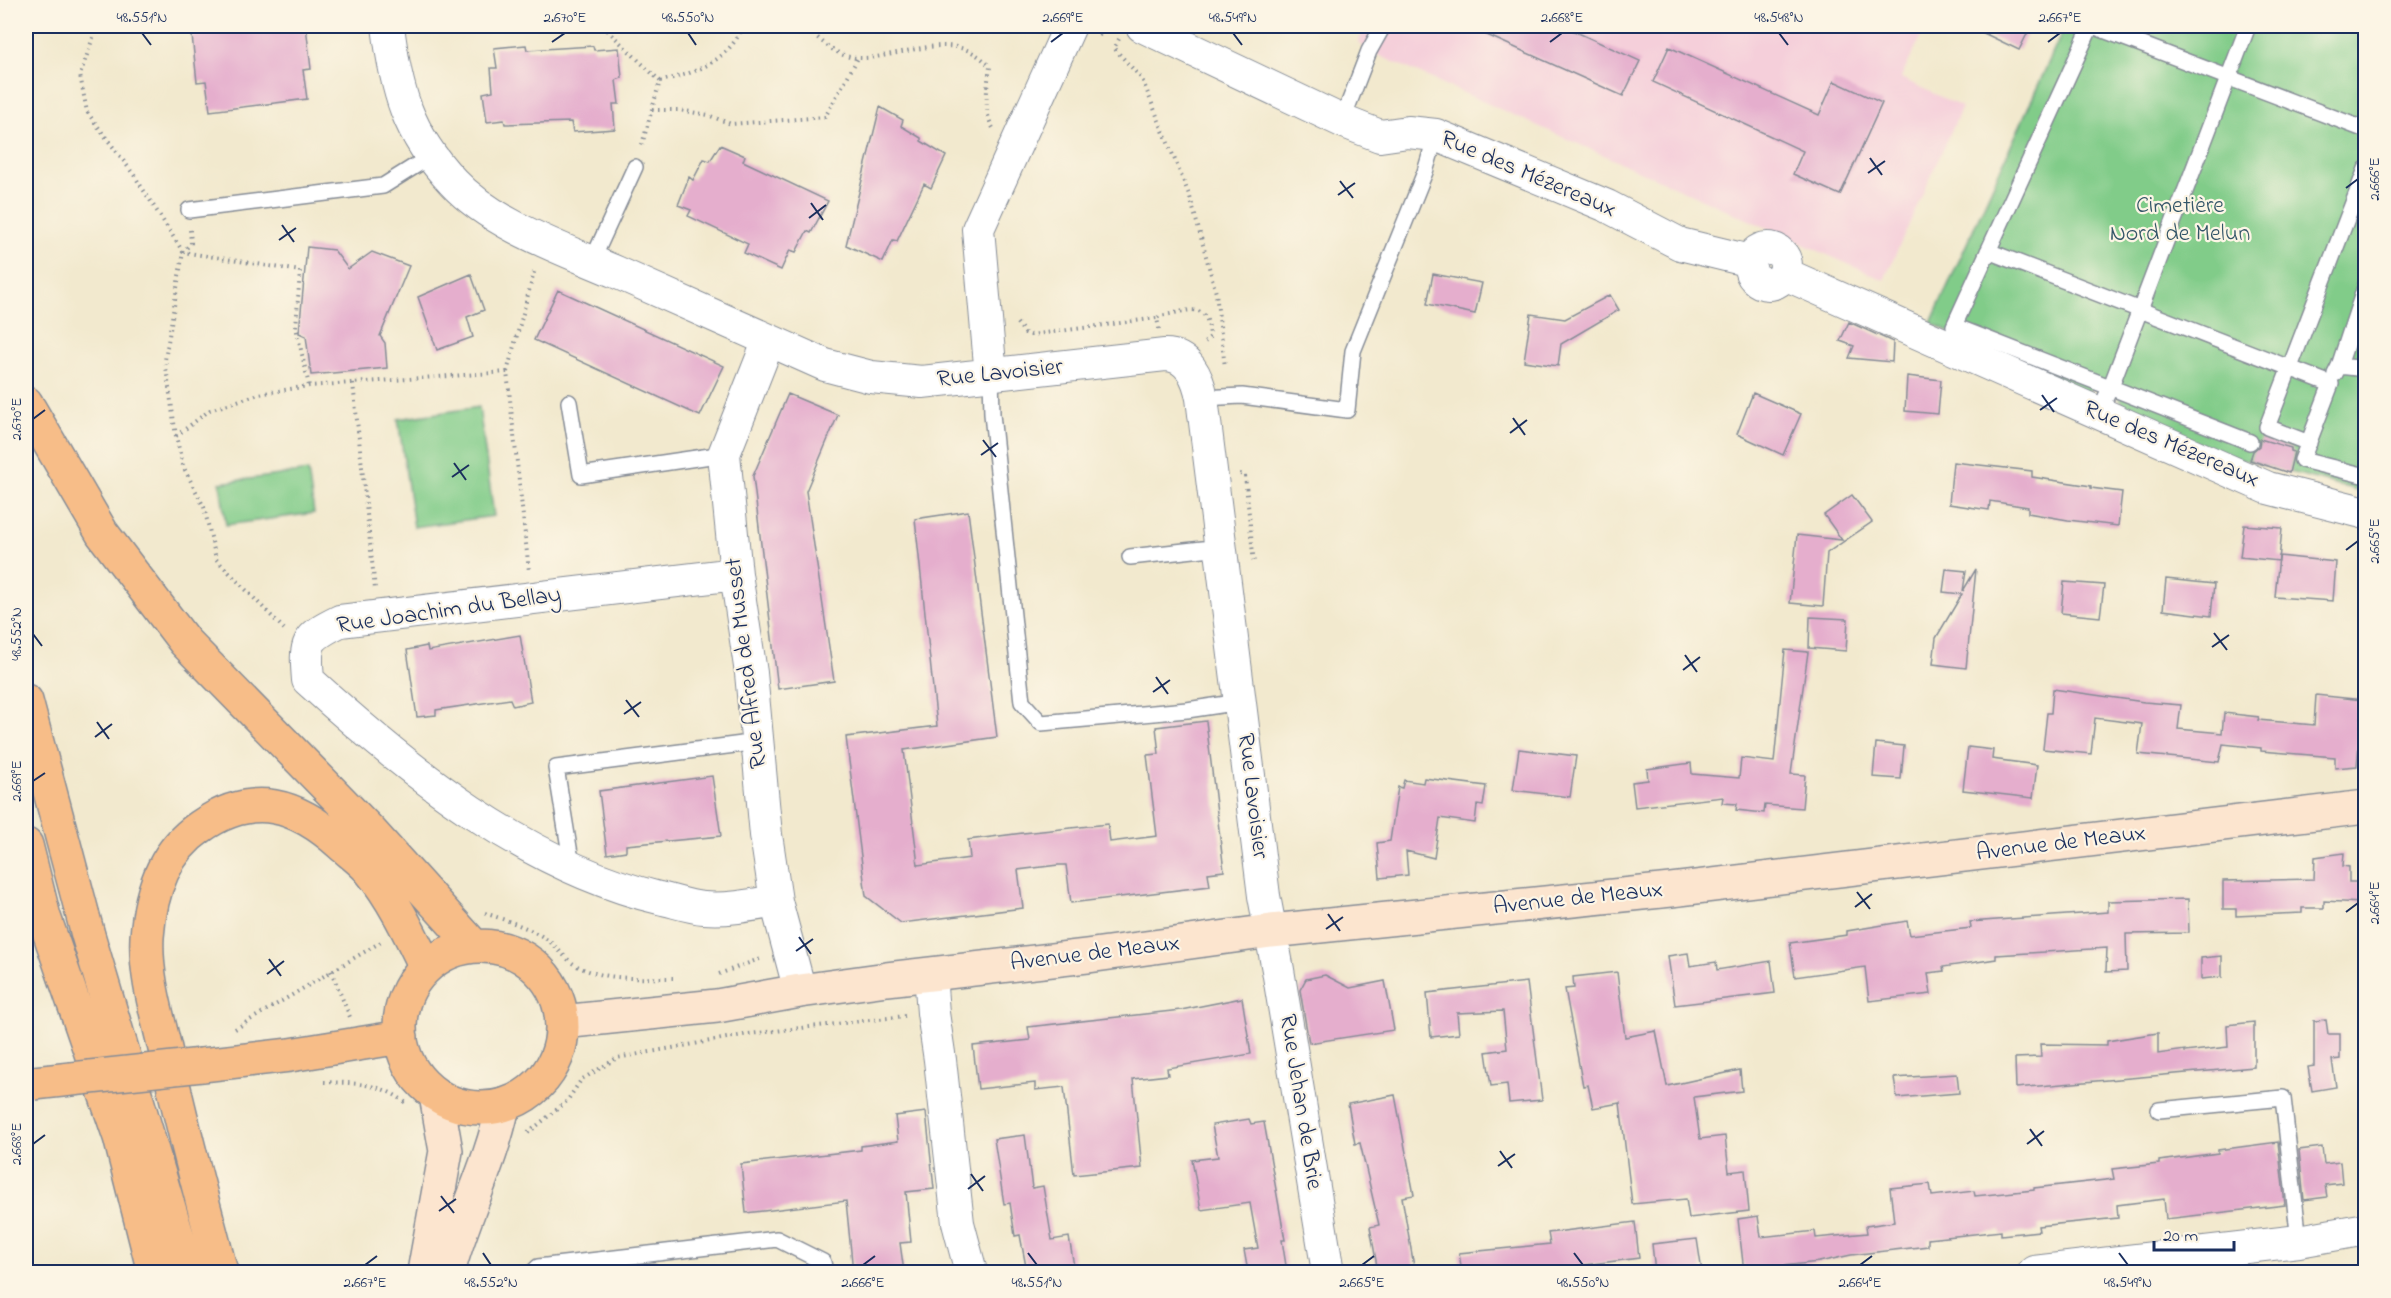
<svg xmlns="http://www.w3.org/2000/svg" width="2391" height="1298" font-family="'Indie Flower',sans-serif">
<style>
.built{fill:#f5cfda}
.green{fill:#81cc89;stroke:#4e7e74;stroke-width:1.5}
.building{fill:#e5aecd}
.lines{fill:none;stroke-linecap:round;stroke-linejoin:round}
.lane-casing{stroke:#868c96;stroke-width:18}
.street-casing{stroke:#868c96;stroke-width:34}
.secondary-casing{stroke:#868c96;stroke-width:36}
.primary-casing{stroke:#868c96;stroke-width:36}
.path{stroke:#868c96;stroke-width:4;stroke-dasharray:1.5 4.5;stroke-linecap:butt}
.lane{stroke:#fff;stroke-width:15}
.street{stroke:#fff;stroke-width:32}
.secondary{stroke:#fce5cf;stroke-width:33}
.primary{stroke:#f7bd88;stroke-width:33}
.primary-bridge-casing{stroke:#868c96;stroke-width:36;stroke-linecap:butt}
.primary-bridge{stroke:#f7bd88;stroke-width:33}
.ticks{fill:none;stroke:#1b2f5e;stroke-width:2}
.labels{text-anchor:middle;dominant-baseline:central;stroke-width:4.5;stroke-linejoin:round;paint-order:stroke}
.street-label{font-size:24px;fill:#1b2f5e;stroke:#fcf5e5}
.park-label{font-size:24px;fill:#345669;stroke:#fcf5e5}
.neatline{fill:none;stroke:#1b2f5e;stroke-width:2}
.ticks-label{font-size:15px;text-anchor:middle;fill:#1b2f5e}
</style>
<rect width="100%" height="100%" fill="#fcf5e5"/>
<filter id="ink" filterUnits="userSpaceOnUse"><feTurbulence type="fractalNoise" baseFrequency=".0167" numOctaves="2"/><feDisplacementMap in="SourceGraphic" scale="12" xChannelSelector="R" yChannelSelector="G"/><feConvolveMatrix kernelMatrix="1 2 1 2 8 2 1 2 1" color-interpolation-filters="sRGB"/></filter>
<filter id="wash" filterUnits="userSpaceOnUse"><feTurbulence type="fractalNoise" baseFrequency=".008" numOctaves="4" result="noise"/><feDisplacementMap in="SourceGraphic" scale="24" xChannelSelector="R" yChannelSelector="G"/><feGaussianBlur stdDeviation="1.35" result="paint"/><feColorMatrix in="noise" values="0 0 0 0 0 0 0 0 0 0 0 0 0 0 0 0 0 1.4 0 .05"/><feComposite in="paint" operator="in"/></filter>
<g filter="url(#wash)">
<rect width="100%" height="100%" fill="#f2e9ce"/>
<path class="built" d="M1366,26H1926L1901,78L1962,107L1884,280L1369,51L1358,42Z"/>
<path class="green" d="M2065,26H2365V492L2220,453L2125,412L2119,395L2096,386L2081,394L1931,323Z
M479,407L494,516L414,527L398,419Z
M308,471L314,513L226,525L220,483Z"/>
<g id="blocks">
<path class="building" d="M191,26H306L311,69L303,70L307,99L210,111L206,81L197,82Z
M1467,26H1563L1640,61L1623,96Z
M1969,26H2031L2019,50Z
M526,45L527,50L593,46L594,50L619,48L622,78L616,80L619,104H613L615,129L573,132L571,122L505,124L504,120L487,122L483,93L493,91L491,68H497L494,48Z
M1669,47L1819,115L1834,81L1882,103L1840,195L1793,174L1803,151L1653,82Z
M880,107L903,120L901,126L921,138V141L946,156L931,188L924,184L897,241L893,240L883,262L846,245Z
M720,145L745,156L743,161L828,201L811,233L807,231L796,252L790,250L781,270L744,253L748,244L688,216L691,210L678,205L689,177L693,180L704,159L710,161Z
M307,247L334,250L348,269L372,252L409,266L380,336L385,343L387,368L311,375L306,336L299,333Z
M471,274L484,310L467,317L473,337L437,350L418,297Z
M1433,274L1482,283L1475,314L1427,304Z
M558,290L724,366L700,416L534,340Z
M1610,295L1619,310L1561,344L1558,366L1524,361L1531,314L1565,319Z
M1849,322L1893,342L1892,362L1849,358L1854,346L1840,341Z
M1907,376L1941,380L1938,414L1905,411Z
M1753,393L1801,414L1783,455L1737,434Z
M788,394L838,415L806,491L834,681L778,689L753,476Z
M2260,439L2291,448V451L2294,452L2289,473L2250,460L2253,451L2259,446Z
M1953,462L2032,471V477L2091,486V488L2122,492L2118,526L2068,520L2028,513V507L1990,501L1989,510L1949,504Z
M1852,495L1872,522L1827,553L1823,606L1790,603L1797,535L1842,540L1824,515Z
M968,511L997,737L904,750L918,865L970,858L968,840L1023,833L1108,824L1110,842L1157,836L1147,755L1159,754L1156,727L1206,721L1224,871L1208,873L1210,886L1071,903L1066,865H1058L1018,870L1023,908L901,923L866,896L846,737L937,726L915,519Z
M2244,525L2282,528L2279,561L2240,557Z
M2279,556L2336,562L2333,601L2275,597Z
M1946,569L1966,571L1963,591L1976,569L1966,668L1933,664L1936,638L1962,594L1943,592Z
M2166,579L2214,584L2211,616L2163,610Z
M2064,582L2104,585L2100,617L2061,613Z
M1810,617L1848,619L1846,651L1809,648Z
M520,635L531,702L513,706L510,699L436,710V715L417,717L407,650L427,646L428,651Z
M1785,650L1808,652L1791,774L1805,775L1802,808L1765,805L1764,813L1736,810L1737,804L1722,803L1723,797L1635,807L1632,782L1648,780L1647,769L1691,763L1692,774L1739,778L1741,758L1774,762Z
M2053,689L2144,702L2181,705L2178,729L2222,733L2224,713L2259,717L2258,720L2314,725L2316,695L2363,700L2357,766L2335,768V757L2261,751V748L2223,744L2219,762L2138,754L2142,724L2095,718L2091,754L2043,749L2047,713H2051Z
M1876,743L1904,746L1901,779L1873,777Z
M1968,747L1993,750L1992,759L2037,765L2033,798L1963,790Z
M1519,749L1576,756L1570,797L1513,790Z
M712,776L721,836L626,845V851L607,854L599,791Z
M1424,778L1486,786L1483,806L1477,805L1475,823L1440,818L1434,858L1406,851L1408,875L1380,878L1377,843L1390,841L1398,787L1402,788L1404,780L1423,783Z
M2344,853L2343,866L2349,867V882H2362V903L2324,901V908H2302V913L2236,916V909H2223V881L2314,879L2315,857Z
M2188,899L2189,933L2126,934L2127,971L2106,972L2107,948L1996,955V959L1943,967L1944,971L1928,973L1931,994L1869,1001L1865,967L1795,977L1790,943L1847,935V931L1907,921L1910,935L1971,928L1970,922L2108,912V901Z
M1688,953L1690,966L1716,962L1717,970L1771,961L1775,993L1675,1005L1668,956Z
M2222,956V977L2201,979V958Z
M1617,972L1625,1037L1656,1031L1667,1086L1740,1070L1742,1091L1694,1097L1700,1139L1725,1136L1729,1172L1745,1170L1749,1211L1689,1218L1686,1199L1632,1204L1620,1103L1593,1108L1588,1085L1583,1086L1565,989L1574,988L1573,977Z
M1325,975L1350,988L1385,981L1394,1030L1309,1043L1300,990L1306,979Z
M1527,982L1542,1100L1509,1103L1507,1084L1491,1086L1486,1052L1507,1049L1503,1011L1457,1013L1459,1034L1431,1037L1427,993Z
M1242,998L1251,1054L1167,1068L1168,1075L1133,1079L1142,1168L1074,1175L1064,1087L1035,1090V1083L978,1089L973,1046L1030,1040L1028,1027L1181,1010Z
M2326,1020L2328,1034H2340V1059L2332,1060L2336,1087L2312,1091L2308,1067L2314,1066V1021Z
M2254,1022V1067L2016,1088L2015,1058L2041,1057L2040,1044L2107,1045V1041L2158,1033V1054L2185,1050V1052L2228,1047L2227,1025Z
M1957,1074L1959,1093L1897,1098L1894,1078Z
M1395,1095L1414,1195L1402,1197L1415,1272H1378L1370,1227L1379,1225L1360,1143L1355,1144L1348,1104Z
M926,1112L934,1189L906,1192L911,1242L900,1243L904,1272H853L846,1201L746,1213L741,1164L861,1150V1146L898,1141L895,1116Z
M1249,1119L1251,1124L1264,1122L1285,1240H1282L1287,1272H1248L1244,1250L1258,1248L1250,1203L1201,1210L1192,1160L1218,1157L1212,1125Z
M1025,1135L1032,1188L1043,1186L1052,1240L1069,1237L1075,1272H1027L1020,1235L1015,1236L1010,1203L1004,1204L994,1139Z
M2278,1142L2285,1205L2166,1219L2164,1199L2117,1205L2118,1218L2038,1226L2039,1231L2001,1235V1231L1928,1239V1246L1851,1255L1819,1262L1765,1268L1766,1272H1744L1738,1219L1758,1216L1761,1237L1815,1231L1816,1238L1867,1233L1866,1226L1894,1222L1890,1188L1930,1184L1932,1196L1974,1191L1975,1196L2034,1190V1188L2114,1179L2112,1169L2159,1164V1161L2218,1153V1150Z
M2322,1147L2324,1164L2340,1162L2342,1183L2325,1185L2327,1197L2304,1200L2299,1150Z
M1635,1222L1639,1258L1569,1267V1272H1462L1459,1253L1550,1244L1548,1233Z
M1697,1239L1702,1272H1655L1652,1244Z"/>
</g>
</g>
<g filter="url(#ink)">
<use href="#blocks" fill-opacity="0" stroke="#868c96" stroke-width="1.5"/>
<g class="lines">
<g class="lane-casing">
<path id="lane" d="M2091,26L1954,326L2250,442
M2093,26L2366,130
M1342,121L1369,51L1383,26
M189,210L383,186L431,156
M1988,251L2331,384L2302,460L2366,476
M592,261L635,167
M2339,366L2366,284
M2335,374L2339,366L2366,369
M991,376L992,414L1022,702L1041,723L1187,710L1240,702
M1202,398L1242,396L1347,410L1353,351L1425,172L1436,135
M569,402L581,475L724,454
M2098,414L2111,386L2248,26
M2309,443L2267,427L2366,169
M1130,557L1221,547
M572,866L556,768L758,742
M2159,1110L2283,1098L2299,1241
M533,1272L538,1267L777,1239L823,1262L825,1272"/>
</g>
<g class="street-casing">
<path id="street" d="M388,26C396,90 407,133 453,182C493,225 563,249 616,272C686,303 755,334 825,365L871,377L922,382L1165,355C1188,355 1198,377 1202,398L1264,896L1278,970L1328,1272
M1142,26L1342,121L1380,136L1408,132L1436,135L1607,206L1680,244L1750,261
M1750 266a18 18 0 1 1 36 0a18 18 0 1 1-36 0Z
M1785,274L2268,488L2366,513
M769,340L724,454L736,574L751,673L766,835L776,901L800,991
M991,376L978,229L1070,26
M736,574L340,621C305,638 305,642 308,680C408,771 526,866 659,898C674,901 689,907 704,908C727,910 753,905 776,901
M930,974L933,1013L940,1060L958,1223L971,1272
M2034,1272L2299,1241L2366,1229"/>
</g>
<g class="secondary-casing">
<path id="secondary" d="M562,1022L717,1006L800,991L887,979L1087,956L1271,931L1671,890L2366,807
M424,1272L446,1151L436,1095
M448,1272C463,1216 491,1164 503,1106"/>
</g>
<g class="primary-casing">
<path id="primary" d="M26,403L102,533L185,642L370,831L474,946
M26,701L88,935L188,1272
M26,845L44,917L120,1137L154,1272
M400 1027a81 81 0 1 1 162 0a81 81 0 1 1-162 0Z
M202,1065L290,1055L401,1037
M221,1272C202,1199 182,1127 166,1053C157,1014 145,976 147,937C150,893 163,852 200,827C253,790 297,804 342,845C351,853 361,860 369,869C393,898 410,934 426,967"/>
</g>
<path class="path" d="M97,26L80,75L87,112L134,175L183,252L300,271L296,327L309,386
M603,26L660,81L641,148
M804,26C820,39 836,58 859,58C902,59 955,25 990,67C987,86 983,112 993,128
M1099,36L1104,26
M1119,39L1114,48L1142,79L1190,197L1216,293L1225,367
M660,81C694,74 729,61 743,26
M652,110H679L708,115L731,124L825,117L858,58
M190,230L191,243L183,252L165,360L176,436L183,466L204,507L216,559L284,629
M1017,323L1025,333L1031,335L1157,318
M1159,329L1157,318L1160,316C1189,311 1208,299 1210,337L1205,342
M507,372L535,269
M353,383L375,589
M176,436L210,410L259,394L309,386L507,372L529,571
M1240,474L1245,475L1254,564
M485,913C507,921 530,927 549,941C559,949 566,960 577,966C605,981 642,978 673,978
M331,971L350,1017
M719,974L762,958
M235,1029L381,942
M324,1082C354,1083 384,1083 407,1104
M528,1133L567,1101L581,1080L617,1058L749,1034L905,1016"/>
<use href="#lane" class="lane"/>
<use href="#street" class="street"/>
<use href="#secondary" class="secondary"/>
<use href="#primary" class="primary"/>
<g class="primary-bridge-casing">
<path id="primary-bridge" d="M34,1083L202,1065"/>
</g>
<use href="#primary-bridge" class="primary-bridge"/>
</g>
</g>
<path class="ticks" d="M142,33L151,45M688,33L696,45M1233,33L1242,45M1779,33L1788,45M552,42L565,33M1051,42L1063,33M1550,42L1562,33M2048,42L2060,33M1870,158L1882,175M1868,173L1885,161M1340,181L1353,198M2346,188L2358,179M1338,195L1355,183M811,203L823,220M809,218L826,205M282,225L294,242M279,240L296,228M2042,395L2054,412M2040,410L2057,398M1513,418L1525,435M33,419L45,410M1510,433L1527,420M983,440L996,457M981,455L998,443M454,463L466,480M452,477L469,465M2346,550L2358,541M2214,633L2227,650M33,634L42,646M2212,647L2229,635M1685,655L1697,672M1683,670L1700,657M1156,677L1168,694M1153,692L1170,680M626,700L639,717M624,714L641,702M97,722L109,739M95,737L112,724M33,781L45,773M1857,892L1870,909M1855,907L1872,894M2346,912L2358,903M1328,914L1340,931M1326,929L1343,917M799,937L811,954M796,951L813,939M269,959L281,976M267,974L284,961M2030,1129L2042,1146M33,1144L45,1135M2027,1144L2044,1131M1500,1151L1512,1168M1498,1166L1515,1154M971,1174L983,1191M968,1189L985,1176M441,1196L454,1213M439,1211L456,1199M483,1253L491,1265M1028,1253L1037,1265M1574,1253L1583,1265M2119,1253L2128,1265M365,1265L377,1256M863,1265L875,1256M1362,1265L1374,1256M1860,1265L1872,1256"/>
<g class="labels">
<g class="street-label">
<text transform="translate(1528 175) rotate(23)">Rue des Mézereaux</text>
<text transform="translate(1000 374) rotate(-6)">Rue Lavoisier</text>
<text transform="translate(2171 445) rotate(23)">Rue des Mézereaux</text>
<text transform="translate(449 611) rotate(-8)">Rue Joachim du Bellay</text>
<text transform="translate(747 663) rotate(-97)">Rue Alfred de Musset</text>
<text transform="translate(1252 796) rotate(83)">Rue Lavoisier</text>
<text transform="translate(2061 844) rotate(-7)">Avenue de Meaux</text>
<text transform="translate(1578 899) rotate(-6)">Avenue de Meaux</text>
<text transform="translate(1095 954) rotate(-7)">Avenue de Meaux</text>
<text transform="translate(1300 1102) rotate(81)">Rue Jehan de Brie</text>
</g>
<g class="park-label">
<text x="2180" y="206">Cimetière<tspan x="2180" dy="28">Nord de Melun</tspan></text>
</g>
</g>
<rect width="2391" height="1298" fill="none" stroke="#fcf5e5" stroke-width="66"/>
<path d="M2154 1241v9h80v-9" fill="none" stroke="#1b2f5e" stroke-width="3"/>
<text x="2163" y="1241" font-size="18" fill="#1b2f5e" stroke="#fcf5e5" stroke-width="4.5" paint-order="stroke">20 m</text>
<rect x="33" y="33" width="2325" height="1232" class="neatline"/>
<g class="ticks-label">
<text x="142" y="22">48.551°N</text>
<text x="565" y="22">2.670°E</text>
<text x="688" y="22">48.550°N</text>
<text x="1063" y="22">2.669°E</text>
<text x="1233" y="22">48.549°N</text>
<text x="1562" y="22">2.668°E</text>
<text x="1779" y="22">48.548°N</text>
<text x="2060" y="22">2.667°E</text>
<text transform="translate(2374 179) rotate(-90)" y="5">2.666°E</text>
<text transform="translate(16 419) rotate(-90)" y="5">2.670°E</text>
<text transform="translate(2374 541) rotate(-90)" y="5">2.665°E</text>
<text transform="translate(16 634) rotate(-90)" y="5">48.552°N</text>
<text transform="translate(16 781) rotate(-90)" y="5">2.669°E</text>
<text transform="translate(2374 903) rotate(-90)" y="5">2.664°E</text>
<text transform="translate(16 1144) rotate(-90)" y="5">2.668°E</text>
<text x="365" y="1287">2.667°E</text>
<text x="491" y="1287">48.552°N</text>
<text x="863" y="1287">2.666°E</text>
<text x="1037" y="1287">48.551°N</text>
<text x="1362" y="1287">2.665°E</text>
<text x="1583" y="1287">48.550°N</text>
<text x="1860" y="1287">2.664°E</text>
<text x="2128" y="1287">48.549°N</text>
</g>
</svg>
